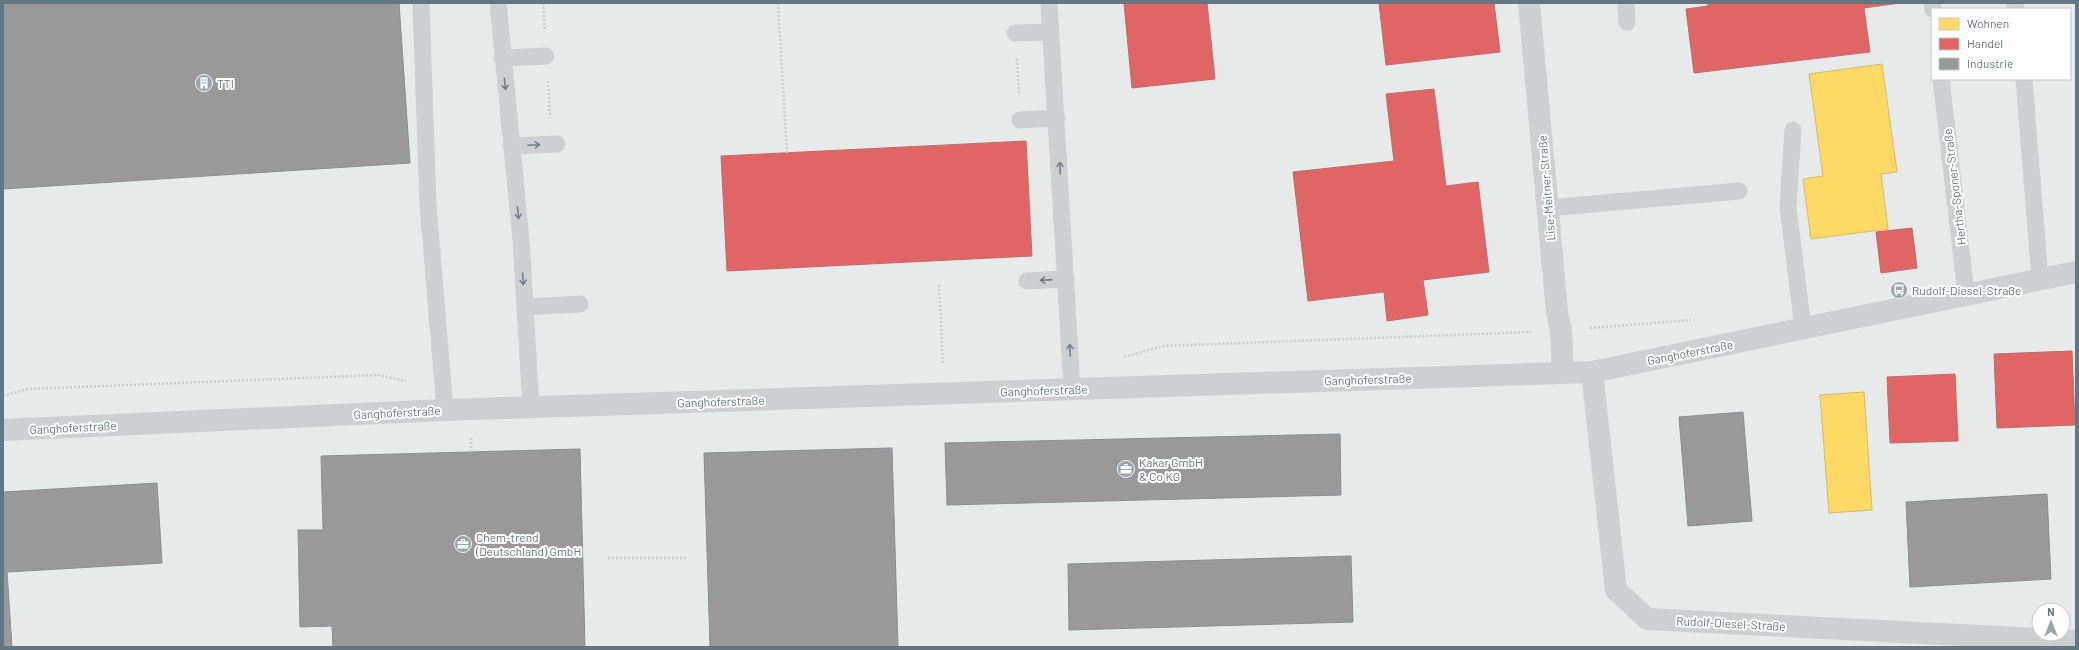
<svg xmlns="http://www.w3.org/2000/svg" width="2079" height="650" font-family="Barlow,sans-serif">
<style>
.built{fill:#e8e9e9;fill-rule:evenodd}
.homes{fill:#ffd966;stroke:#d1bb6f}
.shops{fill:#e06666;stroke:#bb6b6f}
.industry{fill:#999;stroke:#898e92}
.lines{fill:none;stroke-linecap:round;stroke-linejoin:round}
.path{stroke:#cbcccd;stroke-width:2.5;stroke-dasharray:2 2;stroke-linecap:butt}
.lane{stroke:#cecfd0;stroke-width:17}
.street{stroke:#cecfd0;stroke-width:22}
.oneway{stroke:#707f8b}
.labels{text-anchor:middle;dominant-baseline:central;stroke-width:4;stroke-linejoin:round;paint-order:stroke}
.poi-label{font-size:12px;fill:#657683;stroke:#fff;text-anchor:start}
.street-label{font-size:12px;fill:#657683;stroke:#fff}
</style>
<rect width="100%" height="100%" fill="#f9f9f9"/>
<path class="built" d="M3,3H2076V647H3ZM1932,9H2070V79H1932ZM2039,610H2063V634H2039Z"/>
<path class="homes" d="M1882,64L1897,172L1881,174L1888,229L1811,239L1803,179L1823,176L1809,74Z
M1864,392L1872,510L1829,513L1820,395Z"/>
<path class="shops" d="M1124,3H1207L1215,79L1132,88Z
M1379,3H1494L1500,52L1386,65Z
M1708,3H1900L1864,8L1870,52L1694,73L1686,9L1708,6Z
M1434,89L1446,186L1478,182L1489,272L1423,280L1428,315L1387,321L1384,292L1308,301L1293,172L1394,161L1386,94Z
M1026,141L1032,256L727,271L721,156Z
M1912,228L1917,268L1881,273L1876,232Z
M2072,351L2075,425L1997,428L1994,354Z
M1955,374L1958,441L1890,443L1887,377Z"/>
<path class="industry" d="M3,3H399L410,163L3,189Z
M1743,412L1752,521L1688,526L1679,417Z
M1340,434L1341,495L947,505L945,443Z
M892,448L898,647H710L704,453Z
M580,449L585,647H333L332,626L300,627L298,530H323L321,456Z
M157,483L162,563L7,572L12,647H3V492Z
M2047,494L2051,579L1910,587L1906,502Z
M1351,556L1353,622L1069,630L1068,564Z"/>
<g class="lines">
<path class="path" d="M543,3L545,30
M778,3L787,153
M1017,59L1019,94
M548,81L550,118
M939,285L943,365
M1590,328L1691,320
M1124,357L1163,346L1531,332
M3,396L28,389L378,375L406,381
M471,452V438
M608,558H687"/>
<path class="lane" d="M421,3L428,205L445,410
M498,3L521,240L531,407
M1049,3L1072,389
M1626,3L1627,22
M1932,3L1933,9
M2015,3L2016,9
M1015,33L1050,32
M502,58L546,56
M1941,79L1966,294
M2024,79L2040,279
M1020,120L1057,118
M1793,130L1788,207L1803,328
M511,146L557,144
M1548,208L1739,191
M1027,281L1066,279
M525,307L580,304"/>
<path class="street" d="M1529,3L1557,312L1561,331L1563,373
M1592,372L1616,590L1647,619L2076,641
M3,430L445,410L1592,372L2076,272"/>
</g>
<defs><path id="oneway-shaft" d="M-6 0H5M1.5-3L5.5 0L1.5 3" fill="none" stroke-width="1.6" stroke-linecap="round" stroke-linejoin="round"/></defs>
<g class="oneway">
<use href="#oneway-shaft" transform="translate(505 84) rotate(84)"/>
<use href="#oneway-shaft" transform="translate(534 145) rotate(-3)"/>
<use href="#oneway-shaft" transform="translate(1060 168) rotate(-93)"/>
<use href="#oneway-shaft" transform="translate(518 213) rotate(84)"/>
<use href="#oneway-shaft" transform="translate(523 279) rotate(86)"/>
<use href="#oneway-shaft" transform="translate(1046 280) rotate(176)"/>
<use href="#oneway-shaft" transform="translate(1070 350) rotate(-93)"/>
</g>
<defs>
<g id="building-disc" transform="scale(0.9)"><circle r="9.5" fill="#99a4ac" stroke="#fff"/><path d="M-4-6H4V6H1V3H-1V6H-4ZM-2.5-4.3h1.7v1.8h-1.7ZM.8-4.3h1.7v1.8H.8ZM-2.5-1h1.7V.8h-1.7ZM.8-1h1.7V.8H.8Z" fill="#fff"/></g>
<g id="bus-disc" transform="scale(0.9)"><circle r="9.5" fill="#99a4ac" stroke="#fff"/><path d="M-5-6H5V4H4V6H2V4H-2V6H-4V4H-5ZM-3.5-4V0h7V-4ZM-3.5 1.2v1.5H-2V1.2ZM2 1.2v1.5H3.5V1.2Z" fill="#fff"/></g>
<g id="office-disc" transform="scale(0.9)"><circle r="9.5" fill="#99a4ac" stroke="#fff"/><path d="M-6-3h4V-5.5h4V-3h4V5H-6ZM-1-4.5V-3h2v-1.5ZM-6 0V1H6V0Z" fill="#fff"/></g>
</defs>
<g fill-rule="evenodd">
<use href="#building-disc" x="204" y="83"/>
<use href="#bus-disc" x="1899" y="290"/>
<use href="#office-disc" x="1126" y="469"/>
<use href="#office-disc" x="463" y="544"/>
</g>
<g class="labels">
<g class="poi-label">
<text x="217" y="83">TTI</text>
<text x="1912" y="290">Rudolf-Diesel-Straße</text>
<text x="1139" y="462">Kakar GmbH<tspan x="1139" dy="14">&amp; Co KG</tspan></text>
<text x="476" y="537">Chem-trend<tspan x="476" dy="14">(Deutschland) GmbH</tspan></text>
</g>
<g class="street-label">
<text transform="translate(1954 187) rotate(-97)">Hertha-Sponer-Straße</text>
<text transform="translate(1546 188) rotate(-95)">Lise-Meitner-Straße</text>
<text transform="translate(1690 352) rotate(-11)">Ganghoferstraße</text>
<text transform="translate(1368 379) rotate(-2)">Ganghoferstraße</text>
<text transform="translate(1044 390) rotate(-2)">Ganghoferstraße</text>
<text transform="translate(721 401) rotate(-2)">Ganghoferstraße</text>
<text transform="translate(397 412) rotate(-3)">Ganghoferstraße</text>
<text transform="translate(73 427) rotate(-3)">Ganghoferstraße</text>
<text transform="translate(1731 623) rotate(3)">Rudolf-Diesel-Straße</text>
</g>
</g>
<rect width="2079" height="650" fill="none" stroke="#657683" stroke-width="8"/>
<rect x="1931" y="8" width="140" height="72" fill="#ffffff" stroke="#c1c8cd"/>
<rect x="1939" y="18" width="20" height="12" fill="#ffd966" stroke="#c1c8cd"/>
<text x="1967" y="28" font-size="12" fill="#657683">Wohnen</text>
<rect x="1939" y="38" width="20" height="12" fill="#e06666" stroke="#c1c8cd"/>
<text x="1967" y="48" font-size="12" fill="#657683">Handel</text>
<rect x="1939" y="58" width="20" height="12" fill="#999999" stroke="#c1c8cd"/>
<text x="1967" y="68" font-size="12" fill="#657683">Industrie</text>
<g transform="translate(2051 622)"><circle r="19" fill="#ffffff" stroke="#c1c8cd"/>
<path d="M0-3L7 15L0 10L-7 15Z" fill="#99a4ac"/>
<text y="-6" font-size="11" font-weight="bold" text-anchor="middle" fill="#657683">N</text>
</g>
</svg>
